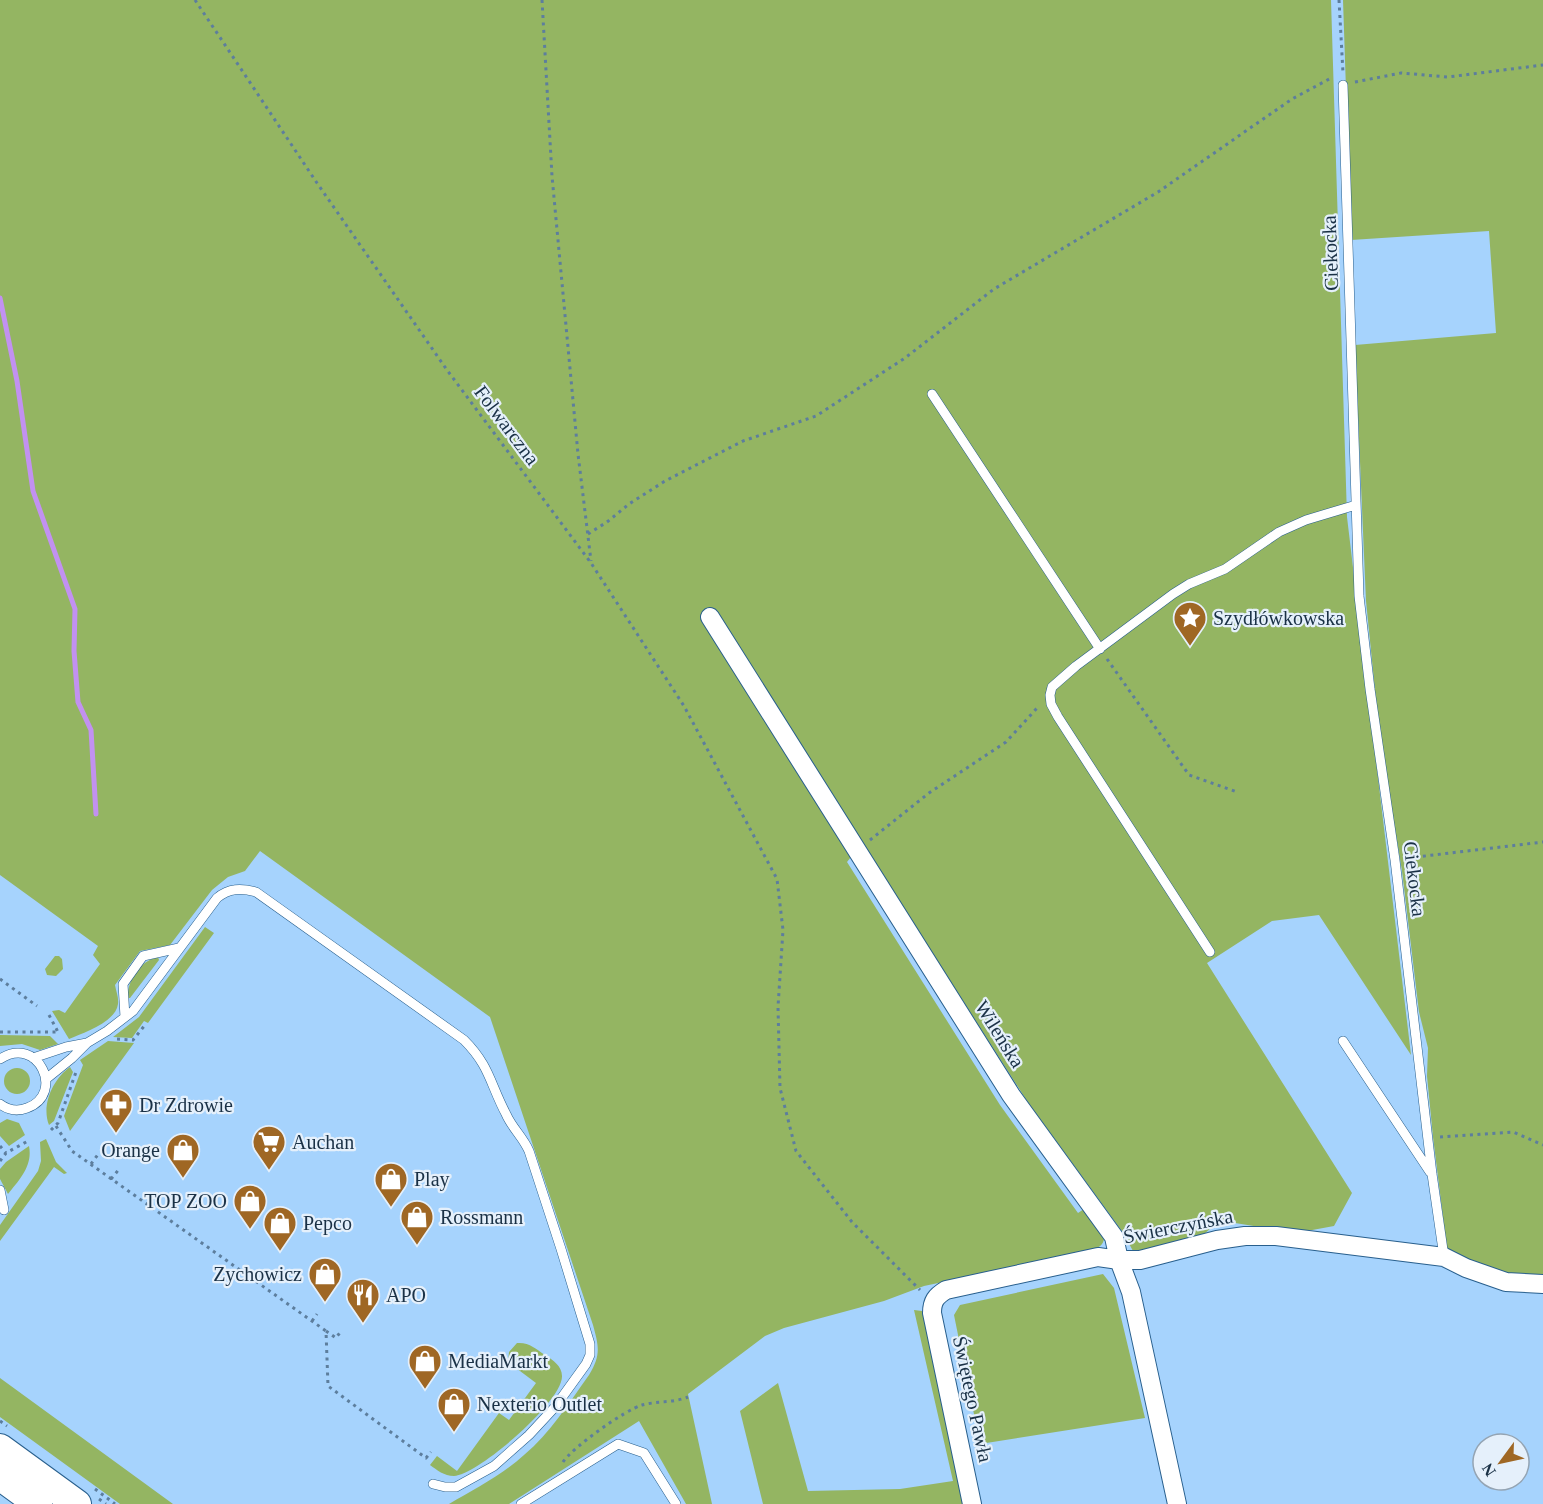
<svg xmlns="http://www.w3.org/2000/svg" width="1543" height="1504" font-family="'Times New Roman',serif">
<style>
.green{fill:#94b562}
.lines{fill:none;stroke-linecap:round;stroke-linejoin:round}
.stream{stroke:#c291f1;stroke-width:5}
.lane-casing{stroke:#285f8d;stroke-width:10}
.street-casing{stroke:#285f8d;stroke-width:20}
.primary-casing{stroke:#285f8d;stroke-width:30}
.path{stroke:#5d7e9d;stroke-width:3;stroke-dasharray:3 4.5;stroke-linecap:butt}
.lane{stroke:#fff;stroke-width:9}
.street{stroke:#fff;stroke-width:18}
.primary{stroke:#fff;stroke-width:28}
.labels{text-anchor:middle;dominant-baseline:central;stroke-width:4.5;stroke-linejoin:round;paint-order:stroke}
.street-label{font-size:20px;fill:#1a3146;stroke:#e5f0fb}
.poi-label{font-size:20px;fill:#1a3146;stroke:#e5f0fb;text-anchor:start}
</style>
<rect width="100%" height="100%" fill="#a6d3fd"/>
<path class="green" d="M0,0H1331L1347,517L1411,1055L1319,915L1272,921L1207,963L1352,1193L1334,1226L1296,1233L1229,1222L1211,1228L1194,1243L1134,1253L1124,1234L1027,1101L862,843L847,862L1000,1105L1078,1213L1084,1209L1104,1236C1105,1246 1096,1249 1089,1251L924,1286L884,1301L784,1328L765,1336L688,1394L712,1504H686L639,1421L509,1504H449C474,1489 502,1475 524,1455C550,1433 569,1403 589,1375C601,1355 599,1347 593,1325L490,1017L260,851L245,871L228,877L212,890L170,945L140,951L115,985C116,991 119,998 118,1004C116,1022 83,1033 69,1039L52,1011L59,1010L65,1013L100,964L93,955L98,946L0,875Z
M1343,0H1543V1279C1501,1277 1481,1274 1447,1249L1433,1137L1427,1076L1428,1048L1419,1012L1402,871L1380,740L1366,601L1355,345L1496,333L1489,231L1351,240Z
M205,927L214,933L148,1023L144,1021L132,1038L113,1037L139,1017Z
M55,956H59L62,959L63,969L56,976L47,975L45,969Z
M158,957L159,960L130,998H128C127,980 140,961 158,957Z
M0,1035L50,1036L58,1044L40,1050L22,1044L0,1046Z
M108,1041L134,1043L70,1131L64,1116L83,1065L80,1060Z
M70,1067L73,1072L54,1121L49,1125C41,1105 53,1079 70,1067Z
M4 1081a13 13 0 1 1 26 0a13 13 0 1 1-26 0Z
M7,1119L19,1123L25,1135L9,1146L0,1136V1123Z
M46,1139L56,1162L67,1173L64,1174L54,1167L0,1241V1225L38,1171L41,1161L40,1142Z
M29,1146C33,1166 19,1180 8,1194L0,1179V1169L6,1162Z
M1103,1274L1114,1288L1145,1418L980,1444L954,1315L960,1305Z
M914,1310L922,1311L964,1504H763L740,1411L778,1383L808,1491L900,1489L953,1481Z
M517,1343C529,1342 536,1349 545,1355C553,1360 562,1366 562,1376C563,1401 479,1474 454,1476C444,1476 437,1470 430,1465L437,1456L457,1471L499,1413L509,1420L536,1383L508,1362L509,1352Z
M0,1378L173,1504H120L0,1417Z"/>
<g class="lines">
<path class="stream" d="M0,298L17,381L33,491L75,609L74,651L78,702L91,730L96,814"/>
<g class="lane-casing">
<path id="lane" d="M1343,85L1359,596L1370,689L1395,860L1432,1174L1444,1257
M932,394L1100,649
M1210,952L1058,717L1051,704L1050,695L1052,687L1076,666L1173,594L1189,584L1225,569L1279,532L1306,520L1356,505
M125,1017L123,984L143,956L179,948
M1343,1041L1430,1172
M33,1058L66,1047L87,1043
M0,1059C38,1034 66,1094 27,1108C17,1112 8,1110 0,1104
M46,1079L72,1058L87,1043L107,1031L133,1011L217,898C229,888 241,888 256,892L464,1040C490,1066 490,1084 506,1114C512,1128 523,1137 529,1151L561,1249L590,1344V1355L586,1364L555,1407L529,1435L494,1466L456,1487H445L433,1484
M0,1190L4,1210
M521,1504L618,1444L644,1453L676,1504"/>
</g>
<g class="street-casing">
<path id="street" d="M710,617L1011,1095L1114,1237L1119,1260L1131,1292L1177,1504
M972,1504L932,1313C932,1301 936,1296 946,1290L1098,1257L1119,1260H1140L1217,1240L1245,1236H1276L1444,1257L1466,1268L1506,1282L1543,1284"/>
</g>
<g class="primary-casing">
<path id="primary" d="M0,1448L77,1504
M0,1476L38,1504"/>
</g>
<path class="path" d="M195,0L317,183L447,370L591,563L684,706L777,879L783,930L778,1007L780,1088L796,1151L852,1222L920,1290
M542,0L552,176L578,454L591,561
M1339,0L1343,73
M1355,82L1401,73L1448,77L1543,65
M588,534L607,522L629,504L665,481L743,441L816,416L905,358L994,289L1158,192L1292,99L1333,77
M1107,659L1189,775L1237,792
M870,840L929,793L1006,742L1038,707
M1408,858L1543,842
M0,979L37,1006
M49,1015L58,1032
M0,1032H58
M117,1039L133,1040L145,1025L147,1026
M56,1126L72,1151L326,1331L328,1386L426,1458L431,1452
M51,1130L58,1123L76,1072
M1440,1137L1513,1132L1543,1145
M0,1146L6,1153
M0,1161L6,1153L28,1141
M91,1164L99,1153
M111,1179L120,1168
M312,1321L317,1314
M326,1331L336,1338L341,1331
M0,1421L7,1426
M563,1462C573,1447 625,1410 642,1405C657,1401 673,1403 688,1397
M95,1489L115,1504
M99,1499L106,1504"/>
<use href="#lane" class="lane"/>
<use href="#street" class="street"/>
<use href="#primary" class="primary"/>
</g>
<defs>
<g id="sight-pin" transform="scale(1.725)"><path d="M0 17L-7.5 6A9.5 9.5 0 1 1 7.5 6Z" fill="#9f6724" stroke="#e5f0fb"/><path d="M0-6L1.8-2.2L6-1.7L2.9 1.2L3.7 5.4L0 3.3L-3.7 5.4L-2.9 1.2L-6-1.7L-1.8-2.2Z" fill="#fff"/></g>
<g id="pharmacy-pin" transform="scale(1.725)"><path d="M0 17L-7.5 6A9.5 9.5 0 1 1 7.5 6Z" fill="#9f6724" stroke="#e5f0fb"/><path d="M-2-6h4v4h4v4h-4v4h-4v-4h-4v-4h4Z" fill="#fff"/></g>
<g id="supermarket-pin" transform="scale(1.725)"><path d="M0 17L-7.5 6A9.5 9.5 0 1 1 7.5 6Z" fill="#9f6724" stroke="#e5f0fb"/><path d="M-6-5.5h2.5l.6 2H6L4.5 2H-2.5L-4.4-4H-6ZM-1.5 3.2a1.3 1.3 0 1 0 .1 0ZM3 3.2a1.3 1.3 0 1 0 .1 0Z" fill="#fff"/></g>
<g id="shop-pin" transform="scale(1.725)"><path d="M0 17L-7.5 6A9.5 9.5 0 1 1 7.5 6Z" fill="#9f6724" stroke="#e5f0fb"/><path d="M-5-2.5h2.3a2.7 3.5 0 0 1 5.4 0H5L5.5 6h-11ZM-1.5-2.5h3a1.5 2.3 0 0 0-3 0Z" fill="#fff"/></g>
<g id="restaurant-pin" transform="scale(1.725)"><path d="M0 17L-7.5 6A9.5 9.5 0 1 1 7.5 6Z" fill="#9f6724" stroke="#e5f0fb"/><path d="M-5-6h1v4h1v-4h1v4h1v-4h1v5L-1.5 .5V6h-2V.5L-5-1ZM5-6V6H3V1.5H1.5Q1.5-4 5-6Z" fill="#fff"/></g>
</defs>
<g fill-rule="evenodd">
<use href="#sight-pin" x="1190" y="618"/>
<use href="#pharmacy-pin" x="116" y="1105"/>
<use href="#supermarket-pin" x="269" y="1142"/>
<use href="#shop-pin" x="183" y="1150"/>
<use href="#shop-pin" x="391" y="1179"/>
<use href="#shop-pin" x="250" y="1201"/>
<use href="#shop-pin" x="417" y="1217"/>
<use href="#shop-pin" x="280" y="1223"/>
<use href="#shop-pin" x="325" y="1274"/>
<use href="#restaurant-pin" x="363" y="1295"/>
<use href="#shop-pin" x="425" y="1361"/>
<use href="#shop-pin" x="454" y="1404"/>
</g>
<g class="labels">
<g class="street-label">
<text transform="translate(1330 253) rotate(-92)">Ciekocka</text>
<text transform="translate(507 425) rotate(53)">Folwarczna</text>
<text transform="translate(1415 879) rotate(83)">Ciekocka</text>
<text transform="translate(1000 1034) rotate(58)">Wileńska</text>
<text transform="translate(1178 1226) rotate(-11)">Świerczyńska</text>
<text transform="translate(973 1399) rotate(78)">Świętego Pawła</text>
</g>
<g class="poi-label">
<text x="1213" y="618">Szydłówkowska</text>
<text x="139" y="1105">Dr Zdrowie</text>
<text x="292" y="1142">Auchan</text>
<text x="160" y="1150" text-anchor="end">Orange</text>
<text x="414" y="1179">Play</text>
<text x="227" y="1201" text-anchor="end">TOP ZOO</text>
<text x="440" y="1217">Rossmann</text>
<text x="303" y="1223">Pepco</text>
<text x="302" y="1274" text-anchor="end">Zychowicz</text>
<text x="386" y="1295">APO</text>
<text x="448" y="1361">MediaMarkt</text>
<text x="477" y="1404">Nexterio Outlet</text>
</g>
</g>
<g transform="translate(1501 1462) rotate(237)"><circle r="28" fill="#e5f0fb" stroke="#94a4b3" stroke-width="1.5"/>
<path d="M0-4.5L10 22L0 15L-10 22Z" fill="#9f6724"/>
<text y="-9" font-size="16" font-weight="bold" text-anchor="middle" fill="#1a3146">N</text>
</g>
</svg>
